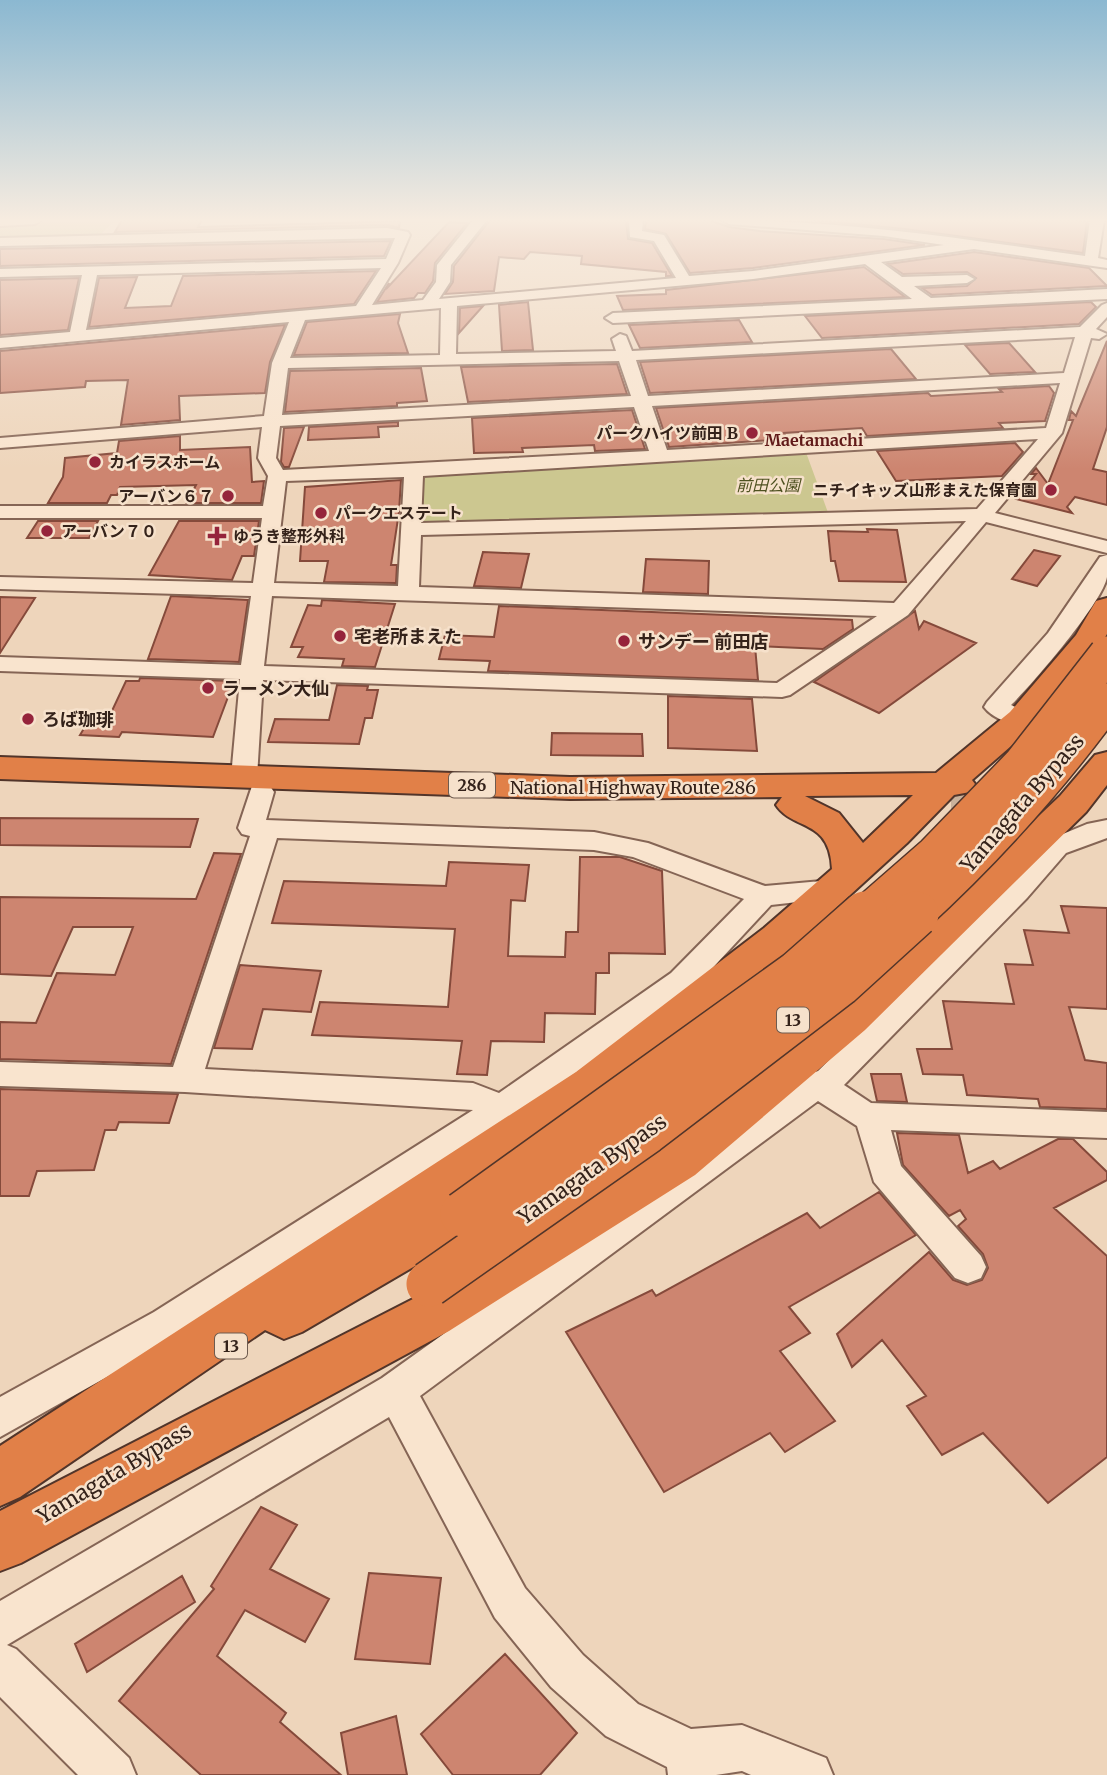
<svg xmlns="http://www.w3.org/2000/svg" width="1107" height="1775" font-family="Merriweather,'Noto Sans JP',serif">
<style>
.green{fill:#ccc790}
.building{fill:#cd8570;stroke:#854a3b;stroke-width:2}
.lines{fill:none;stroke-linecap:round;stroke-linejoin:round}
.highway-tunnel{stroke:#c9b19b;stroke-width:35;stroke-dasharray:35 18;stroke-linecap:butt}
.minor-casing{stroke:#856555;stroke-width:4}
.highway-casing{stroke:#52352a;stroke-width:4}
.minor{fill:#f9e4ce;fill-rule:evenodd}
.highway{fill:#e18048;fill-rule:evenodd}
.highway-bridge-far1-casing{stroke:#52352a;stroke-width:38;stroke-linecap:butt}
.highway-bridge-casing{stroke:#52352a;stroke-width:48;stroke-linecap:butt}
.highway-bridge-far1{stroke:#e18048;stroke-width:35}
.highway-bridge{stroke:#e18048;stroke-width:45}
.poi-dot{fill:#95243b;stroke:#f6e1cb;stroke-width:2.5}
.labels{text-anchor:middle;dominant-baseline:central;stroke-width:5;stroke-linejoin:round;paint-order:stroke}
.far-poi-label{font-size:16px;font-weight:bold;fill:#34221a;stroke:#f6e1cb;text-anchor:start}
.far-neighbourhood-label{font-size:16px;font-weight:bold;fill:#611a19;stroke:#f6e1cb}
.far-park-label{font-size:16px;font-style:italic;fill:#4e5120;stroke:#f6e1cb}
.shield{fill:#f6e1cb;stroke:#6e5b4f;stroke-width:2}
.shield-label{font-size:16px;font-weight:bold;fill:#34221a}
.poi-label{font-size:18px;font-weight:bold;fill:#34221a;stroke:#f6e1cb;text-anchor:start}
.street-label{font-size:18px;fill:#34221a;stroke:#f6e1cb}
.near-street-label{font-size:21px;fill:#34221a;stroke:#f6e1cb}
</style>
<rect width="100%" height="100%" fill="#eed5bb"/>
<path class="green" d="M115,220L99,236L0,239V225Z
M804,447L830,518L411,529L414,471Z"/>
<path class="building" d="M122,220H202L198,227L400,221L399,228L387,225L115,232Z
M490,220H626L628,239L652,243L672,276H666V272L581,264L582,256L530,252L524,259L499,257L494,291L445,294L453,282L454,266Z
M646,220H709L729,227L760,231L884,239L925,245L753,268L690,273L666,234L645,229Z
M811,220H1077L1087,221L1083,253L905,229Z
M449,222L467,223L435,263L433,281L425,293H418L414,298L377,302L389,283L388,287Z
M391,241L384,256L0,266V249Z
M974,252L1089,268L1107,286L932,295L922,288L967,286L976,278L967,272L903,274L888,264Z
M864,267L905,297L623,310L617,296L666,294V290Z
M376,271L354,304L89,327L99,278L137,277L125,308L171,306L183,276Z
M79,278L68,330L0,335V280Z
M528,302L533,350L502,351L499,305Z
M1091,302L1096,307L1079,324L822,338L805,316Z
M483,306L459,333L460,308Z
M400,314L398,323L408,353L294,355L307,322Z
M739,320L752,342L640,348L629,325Z
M285,325L270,362L265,393L179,396L180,420L121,425L128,380L86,381L85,387L0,393V351Z
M1107,341V427L1093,469L1107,472V505L1075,497L1067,507L1072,513L1016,499L1036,474H1031L1036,468L1048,484L1073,420H1069L1071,411L1076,416Z
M1009,343L1035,372L990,374L965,345Z
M891,349L916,379L650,393L640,362Z
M617,364L627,394L468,402L461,367Z
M421,368L427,401L397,403V406L285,412L290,371Z
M1049,386L1054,393L1045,421L999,423L1003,428L867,436L862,428L784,433L787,439L669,447L656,408L928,393L931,396L1002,392L999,389Z
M632,410L645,449L595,451L594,445L522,448L523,452L474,453L472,418Z
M398,422V426L378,427L379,437L308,440L309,427Z
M304,427L289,467H284L281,462L284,428Z
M180,436V450L250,447L252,482L264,481L261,503H187L196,485L120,487L117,495H111L107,503H48L63,477L65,458L117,453L119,441Z
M1015,443L1023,452L1002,476L896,481L877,451Z
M401,480L399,512L391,565H397L396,583L324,582L328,561H300L305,487Z
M38,521H98L89,538H27Z
M179,521H259L254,556H242L232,580L149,575Z
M867,529L897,530L906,582L839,581L835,561H831L828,531L868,532Z
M1034,550L1060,556L1037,586L1012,579Z
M483,552L529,554L521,588L474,586Z
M646,559L709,561L708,594L643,592Z
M171,596L248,600L239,662L148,659Z
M0,597L35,598L0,653Z
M322,600L395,604L375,667L342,666L344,659L298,657L303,647H291L308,605L321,606Z
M499,606L852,620L853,629L823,649L755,646L758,680L488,671L490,661L439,659L445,635L494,637Z
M915,611L919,629L924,621L976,643L879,713L814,682Z
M140,678L234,681L213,737L122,732L119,737L80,735L94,712L111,713L126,681H139Z
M337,685L368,686L367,690H378L372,718H365L359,744L268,742L275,719L329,720Z
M668,696L752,699L757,751L668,748Z
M552,733L642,734L643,756L551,755Z
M0,818L198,819L190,847L0,845Z
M214,853L241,854L171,1064L0,1059V1022L36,1023L57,973L115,975L133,927H73L51,976L0,974V897L196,899Z
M580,857H620L662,871L665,954L609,953V973H596L595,1014L545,1013L544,1042L491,1041L487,1075L457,1074L462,1041L312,1035L320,1002L448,1007L455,929L272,923L284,881L446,886L449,862L529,865L525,901L511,900L508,956L565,957L566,932H578Z
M1061,906L1107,908V1009L1069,1007L1085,1060L1107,1063V1109L1040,1107L1038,1099L967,1095L963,1075L923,1074L917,1049H952L943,1001L1014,1004L1005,964L1033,965L1024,930L1069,933Z
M240,965L321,971L311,1012L263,1009L252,1049L214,1048Z
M871,1074H901L907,1102L877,1101Z
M0,1089L178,1094L169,1123L119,1122L116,1130H105L94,1170L37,1171L29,1196H0Z
M897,1133L959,1135L968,1173L993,1161L1000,1169L1058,1139H1073L1107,1172V1180L1054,1208L1107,1256V1457L1048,1503L983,1433L942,1455L907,1406L926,1396L882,1340L852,1367L837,1334L929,1252L953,1280L967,1285L982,1280L988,1268L983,1254L958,1226L966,1219L960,1210L949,1216L903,1165Z
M879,1192L916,1235L789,1307L810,1333L780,1351L835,1421L785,1452L770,1433L664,1492L566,1332L652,1290L656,1296L807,1213L820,1228Z
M261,1507L297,1525L270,1569L329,1599L305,1642L245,1610L217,1656L286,1713L280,1722L341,1775H201L119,1701L214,1589L211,1586Z
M369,1573L441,1578L430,1664L355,1659Z
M182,1576L195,1602L87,1672L75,1644Z
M505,1654L577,1733L540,1775H453L421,1734Z
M396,1716L407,1775H348L341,1733Z"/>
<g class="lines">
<path class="highway-tunnel" d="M951,805H1008"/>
<g class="minor-casing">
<path id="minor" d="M0,220H42L35,224L0,226Z
M473,220H487L451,265L450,282L439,299L676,278L654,241L630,237L629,220H643L642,231L664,235L689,276L753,271L944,245L884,236L729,224L722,220C845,220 964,239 1085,256L1090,220H1104L1098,258L1107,260V268L974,249L881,262L902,277L967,275L974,279L967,283L914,286L931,298L1107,289V299L613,323L605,318L613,313L912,299L865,264L753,279L457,306L456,354L616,351L612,339L620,334L626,336L632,351L1080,327L1102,305L1107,303V317L1096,329L1107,334L1099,339L1091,338L1062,433L995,513L1107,541V553L986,522L908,615L790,695L782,697L263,680L257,777L253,783L244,785L235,783L231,777L240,679L0,671V657L241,665L251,596L0,589V577L253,583L262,518H0V506H263L268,476L258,458L262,427L0,448V438L264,416L272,363L289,322L0,348V338L70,332L82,275L0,277V269L386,259L395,238L0,246V238L387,228L408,232L410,235L398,263L372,305L423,300L436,282L437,265ZM381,268L356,306L86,330L97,275ZM441,308L440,355L290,358L305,320ZM1075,337L1064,373L648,396L636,360ZM619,361L631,396L282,415L288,368ZM1060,383L1046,428L667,450L652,406ZM634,407L649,451L283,470L276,458L280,426ZM1038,439L977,509L421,523L423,476ZM404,477L398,586L274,583L286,481ZM966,521L894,603L419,587L421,535ZM272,596L877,616L777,683L264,666Z
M1107,555C1107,562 1107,570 1107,577C1103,602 1032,685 1011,705L1031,714L1034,719L1031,724C1016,728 993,719 984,707L987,702L1048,633L1100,557Z
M261,784L270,786L274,792L266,820L594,832L648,843L765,886L833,880L843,882L847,889L843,896L833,898L771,905L693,989L514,1117L180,1336L0,1437V1397L154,1312L473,1110L185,1092L0,1086V1062L173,1067L250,836L242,834L238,828L252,786ZM277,838L594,850L633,857L744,899L671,973L499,1093L473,1083L205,1069Z
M1107,820V838L1066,853L1027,898L844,1085L871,1103L1107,1112V1138L891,1130L901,1166L981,1256L986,1267L981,1278L968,1283L955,1278L874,1182L857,1126L818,1101L420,1396L525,1588L583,1655L638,1704L691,1729L742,1725L826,1758L833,1775H751L742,1771L716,1775H668L667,1767L606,1736L551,1687L495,1618L389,1417L7,1645L16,1649L129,1758L136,1775H78L0,1697V1601L382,1378L806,1075L818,1071L1007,884L1046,841L1087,824Z"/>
</g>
<g class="highway-casing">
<path id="highway" d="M1107,598V634L1100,646L1034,726L972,780L975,784L970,792L954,795L907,843L792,948L608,1096L464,1194L480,1200L487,1214L480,1228L302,1332L284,1339L265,1330L20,1497L0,1506V1446L576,1072L764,928L832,869C830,818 793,831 776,805L782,797L570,799L0,779V757L570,777L936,773L1010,712L1076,635L1096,601ZM913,795L863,843L839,813L805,796Z
M1107,752V785L1086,812L865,1030L695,1175L449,1331L21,1563L0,1571V1511L413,1299L661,1149L835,1008L1060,796L1095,755Z"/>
</g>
<use href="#minor" class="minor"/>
<use href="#highway" class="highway"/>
<g class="highway-bridge-far1-casing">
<path id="highway-bridge-far1" d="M863,916L934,854L1021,764L1107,654
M914,916C985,851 1050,779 1107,701"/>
</g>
<g class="highway-bridge-casing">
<path id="highway-bridge" d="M463,1214L798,973L865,914
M429,1284L647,1131L839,984L916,914"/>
</g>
<use href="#highway-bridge-far1" class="highway-bridge-far1"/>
<use href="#highway-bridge" class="highway-bridge"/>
</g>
<linearGradient id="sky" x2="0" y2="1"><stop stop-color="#8bb8d1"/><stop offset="0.47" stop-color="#f7ece0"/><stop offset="1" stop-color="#f7ece0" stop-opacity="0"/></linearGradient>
<rect width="1107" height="469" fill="url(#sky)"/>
<g class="poi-dot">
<circle cx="752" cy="433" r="7"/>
<circle cx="95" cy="462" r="7"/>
<circle cx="1051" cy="490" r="7"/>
<circle cx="228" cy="496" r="7"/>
<circle cx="321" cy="513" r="7"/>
<circle cx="47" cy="531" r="7"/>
<path d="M213.5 525.5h7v7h7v7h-7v7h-7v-7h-7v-7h7z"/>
<circle cx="340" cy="636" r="7"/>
<circle cx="624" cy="641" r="7"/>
<circle cx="208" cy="688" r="7"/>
<circle cx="28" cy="719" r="7"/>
</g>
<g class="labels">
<g class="far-poi-label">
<text x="738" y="433" text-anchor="end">パークハイツ前田 B</text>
<text x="109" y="462">カイラスホーム</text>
<text x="1037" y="490" text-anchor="end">ニチイキッズ山形まえた保育園</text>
<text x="214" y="496" text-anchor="end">アーバン６７</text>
<text x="335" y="513">パークエステート</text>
<text x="61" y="531">アーバン７０</text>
<text x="233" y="536">ゆうき整形外科</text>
</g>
<g class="far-neighbourhood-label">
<text x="814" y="440">Maetamachi</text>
</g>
<g class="far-park-label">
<text x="768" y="485">前田公園</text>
</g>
<g class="shield">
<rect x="449" y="772.5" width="46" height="25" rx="5"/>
<rect x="777" y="1007.5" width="32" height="25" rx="5"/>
<rect x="215" y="1333.5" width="32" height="25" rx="5"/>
</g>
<g class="shield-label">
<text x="472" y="785">286</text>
<text x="793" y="1020">13</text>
<text x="231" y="1346">13</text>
</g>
<g class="poi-label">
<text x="354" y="636">宅老所まえた</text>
<text x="638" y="641">サンデー 前田店</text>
<text x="222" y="688">ラーメン大仙</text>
<text x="42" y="719">ろば珈琲</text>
</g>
<g class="street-label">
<text x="633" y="787">National Highway Route 286</text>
</g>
<g class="near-street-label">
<text transform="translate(1022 803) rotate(-49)">Yamagata Bypass</text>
<text transform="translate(592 1169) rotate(-35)">Yamagata Bypass</text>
<text transform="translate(114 1473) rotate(-31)">Yamagata Bypass</text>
</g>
</g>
</svg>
